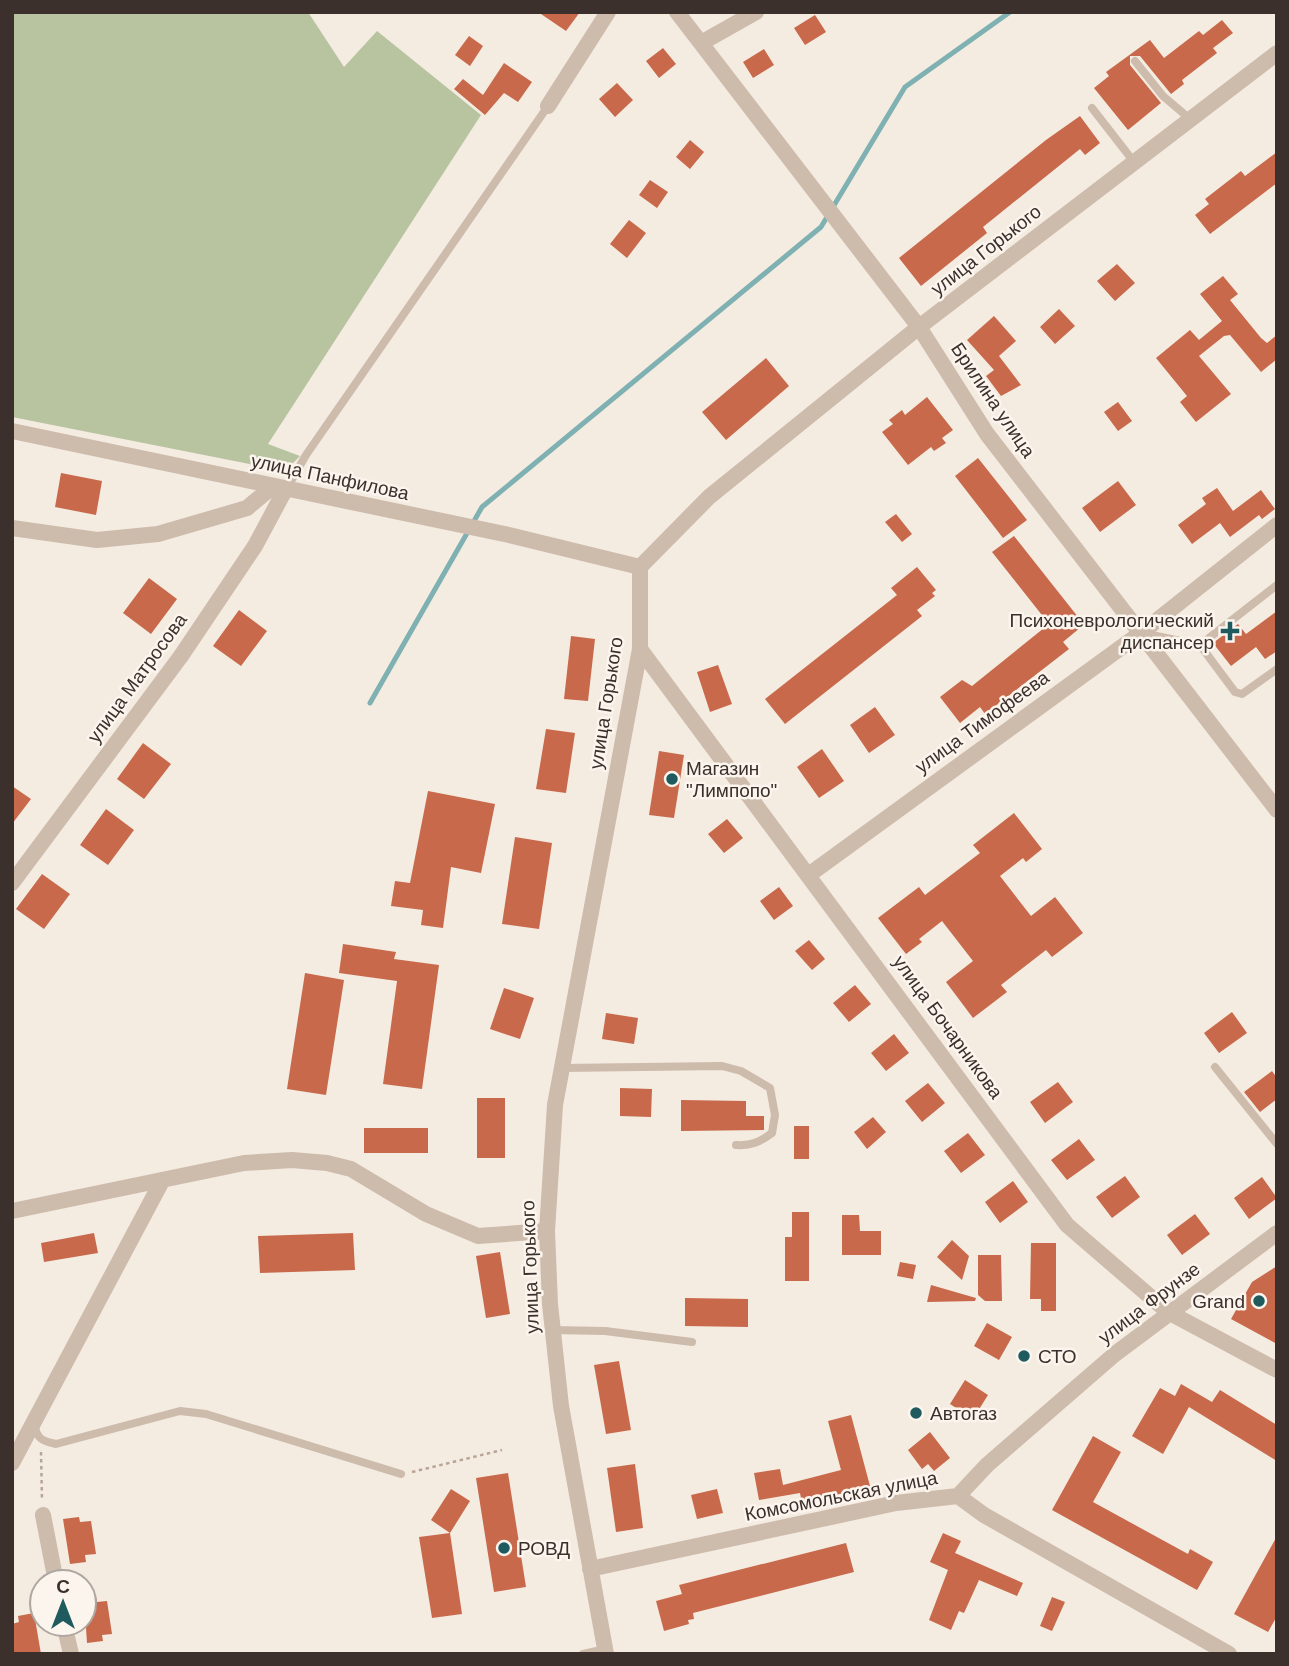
<svg xmlns="http://www.w3.org/2000/svg" width="1289" height="1666" font-family="Arial,sans-serif">
<style>
.green{fill:#b8c4a0}
.lines{fill:none;stroke-linecap:round;stroke-linejoin:round}
.stream{stroke:#7fb0b2;stroke-width:5}
.building{fill:#c8694b}
.path{stroke:#b9a596;stroke-width:2.5;stroke-dasharray:3.5 3.5;stroke-linecap:butt}
.lane{stroke:#cdbbac;stroke-width:8}
.street{stroke:#cdbbac;stroke-width:16}
.poi-dot{fill:#1f5a5e;stroke:#fbf5ee;stroke-width:2.5}
.labels{text-anchor:middle;dominant-baseline:central;stroke-width:5;stroke-linejoin:round;paint-order:stroke}
.street-label{font-size:19px;fill:#3b302b;stroke:#fbf5ee}
.poi-label{font-size:19px;fill:#3b302b;stroke:#fbf5ee;text-anchor:start}
</style>
<rect width="100%" height="100%" fill="#f4ebe1"/>
<path class="green" d="M12,12H308L344,67L377,31L481,115L268,444L300,456L285,471L12,417Z"/>
<g class="lines">
<path class="stream" d="M370,703L482,507L821,227L905,87L1010,12"/>
</g>
<path class="building" d="M538,12H580L566,31Z
M815,15L826,32L805,45L794,28Z
M1222,20L1233,33L1213,48L1217,53L1182,80L1184,84L1171,94L1140,56H1130V65L1161,103L1128,130L1094,88L1109,76L1106,72L1150,40L1164,58L1199,31L1203,35Z
M469,36L483,46L470,66L455,55Z
M663,48L676,64L659,78L646,61Z
M764,49L774,65L753,78L743,62Z
M504,63L532,82L518,102L504,93L485,115L454,89L463,79L483,95Z
M617,83L633,100L615,117L599,99Z
M1080,116L1100,143L1085,155L1080,149L983,227L987,233L921,286L899,258L1046,140Z
M690,140L704,152L690,169L676,157Z
M1277,152V183L1210,234L1195,215L1209,204L1205,199L1241,171L1245,176Z
M650,180L668,192L657,208L639,195Z
M629,220L646,233L627,258L610,244Z
M1117,264L1135,283L1115,301L1097,281Z
M1223,276L1238,294L1230,300L1261,338L1267,343L1277,335V359L1261,372L1230,335L1224,336L1199,356L1231,394L1196,422L1180,402L1187,396L1156,358L1190,330L1199,340L1222,321L1200,294Z
M1059,309L1075,326L1055,344L1040,327Z
M994,316L1016,341L999,356L1021,385L1001,396L986,376L994,370L967,340Z
M766,358L789,386L726,440L702,412Z
M927,397L953,430L942,438L946,443L934,451L931,447L908,465L882,432L893,424L889,420L902,410L905,415Z
M1118,402L1132,421L1118,431L1104,412Z
M978,458L1027,520L1003,538L955,476Z
M61,473L102,481L96,515L55,507Z
M1118,481L1136,505L1100,532L1082,508Z
M1217,488L1233,511L1261,490L1275,509L1262,519L1259,515L1230,537L1220,523L1192,544L1178,525L1206,504L1202,498Z
M896,514L912,534L902,542L885,522Z
M1014,536L1082,622L1079,624L1081,627L1063,642L1069,649L985,714L980,707L960,723L940,697L962,680L972,686L1049,624L992,552Z
M917,567L936,590L932,593L935,596L917,610L922,616L785,724L765,699L897,595L891,588Z
M149,578L177,599L151,634L123,613Z
M239,610L267,631L241,666L213,646Z
M1277,611V651L1265,659L1256,647L1231,666L1213,643L1238,624L1246,634Z
M571,636L595,639L588,701L564,699Z
M718,665L732,704L710,712L697,672Z
M875,707L895,735L869,753L850,725Z
M546,729L575,733L566,793L536,789Z
M143,743L171,764L144,799L117,779Z
M822,749L844,781L819,798L797,767Z
M659,751L684,755L674,818L649,815Z
M12,786L31,799L12,824Z
M428,791L495,804L481,873L451,867L443,928L421,925L423,910L391,906L395,881L410,883Z
M106,809L134,830L108,865L80,845Z
M1014,813L1042,849L1026,862L1023,858L1000,876L1031,916L1055,897L1083,933L1052,957L1046,950L1001,985L1007,992L973,1018L946,982L973,961L942,921L919,939L922,942L906,954L878,918L919,887L925,895L980,853L973,845Z
M727,819L743,838L724,853L708,834Z
M515,837L552,843L539,929L502,924Z
M42,874L70,894L44,929L16,909Z
M779,887L793,906L774,920L760,901Z
M809,940L825,959L812,970L795,951Z
M343,944L396,952L394,959L439,965L422,1089L383,1084L397,981L339,973Z
M305,973L344,980L326,1095L287,1089Z
M855,985L871,1004L849,1022L833,1003Z
M504,988L534,998L520,1039L490,1029Z
M1232,1012L1247,1033L1219,1053L1204,1033Z
M606,1013L638,1018L634,1044L602,1039Z
M894,1034L909,1053L886,1071L871,1053Z
M1272,1071L1277,1078V1099L1260,1112L1244,1092Z
M1058,1082L1073,1102L1045,1123L1030,1102Z
M928,1083L945,1103L922,1122L905,1101Z
M620,1088L652,1089L651,1117L620,1116Z
M477,1098H505V1158H477Z
M681,1100L746,1101V1116H764V1130L681,1131Z
M873,1117L886,1132L867,1149L854,1132Z
M794,1126H809V1159H794Z
M364,1128H428V1153H364Z
M968,1133L985,1155L961,1173L944,1151Z
M1079,1139L1095,1160L1067,1180L1051,1160Z
M1125,1176L1140,1197L1112,1218L1096,1197Z
M1262,1177L1277,1198L1249,1219L1234,1198Z
M1013,1181L1028,1202L1000,1223L985,1202Z
M792,1212H809V1281H785V1237H792Z
M1195,1214L1210,1234L1182,1255L1167,1235Z
M842,1215H859L860,1231H881V1255H842Z
M94,1233L98,1253L44,1262L41,1243Z
M353,1233L355,1270L260,1273L258,1236Z
M952,1240L969,1256L962,1280L937,1257Z
M1031,1243H1056V1311H1041V1299H1030Z
M500,1252L510,1314L486,1318L476,1256Z
M978,1255H1001L1002,1301H985L978,1295Z
M900,1262L916,1265L913,1279L897,1276Z
M1277,1266V1344L1231,1319L1252,1282Z
M931,1285L976,1298L975,1301L927,1302Z
M685,1298L748,1299V1327L685,1326Z
M987,1323L1012,1337L999,1360L974,1346Z
M619,1361L631,1430L606,1434L594,1365Z
M965,1380L988,1395L973,1419L950,1404Z
M1181,1384L1212,1402L1220,1390L1277,1425V1461L1189,1407L1163,1454L1132,1436L1160,1388L1175,1396Z
M851,1415L870,1486L802,1504L800,1493L759,1500L754,1473L780,1469L783,1485L841,1470L828,1421Z
M930,1432L950,1458L934,1471L928,1464L922,1469L908,1450Z
M1093,1436L1121,1452L1093,1502L1188,1554L1190,1549L1213,1562L1197,1590L1052,1510Z
M635,1464L643,1528L616,1532L607,1468Z
M508,1473L526,1587L494,1592L476,1478Z
M451,1489L470,1501L450,1533L431,1520Z
M717,1489L723,1513L697,1519L691,1495Z
M79,1517L80,1522L91,1521L96,1554L85,1555L86,1562L70,1564L63,1519Z
M450,1533L462,1614L432,1618L419,1537Z
M943,1533L961,1541L955,1553L1023,1583L1017,1596L979,1580L964,1613L959,1611L951,1630L929,1620L948,1570L930,1562Z
M1277,1536V1616L1268,1632L1234,1614Z
M846,1543L854,1572L693,1613L694,1619L688,1620L689,1624L664,1631L656,1601L682,1594L679,1585Z
M96,1596L97,1602L107,1601L112,1634L102,1635L103,1641L87,1643L84,1598Z
M1052,1597L1065,1602L1052,1631L1040,1626Z
M34,1613L41,1654H12V1624L19,1622L18,1616Z"/>
<g class="lines">
<path class="path" d="M41,1452L42,1501
M412,1472L502,1450"/>
<path class="lane" d="M1135,61L1163,96L1190,119
M1092,108L1134,162
M287,488L306,455L548,106
M1142,633L1200,645L1235,692L1242,694L1277,669
M1200,645L1277,585
M1215,1067L1277,1144
M561,1068L722,1066L741,1071L770,1088L775,1115L772,1133C760,1142 751,1146 736,1145
M552,1330L605,1331L692,1342
M34,1424C37,1439 42,1441 56,1444L180,1411L206,1414L401,1474
M583,1654L606,1649"/>
<path class="street" d="M677,12L919,327L987,434L1277,810
M701,43L756,12
M548,106L608,12
M12,431L509,535L640,567
M12,528L97,540L158,534L247,508L272,487
M640,649L1067,1225L1168,1312L1277,1370
M810,874L1141,633L1277,525
M12,883L181,656L255,546L285,490
M12,1211L244,1163L292,1160L327,1163L351,1169L426,1214L478,1236L547,1231
M12,1463L162,1181
M958,1496L987,1465L1115,1354L1277,1233
M43,1515L56,1582
M590,1569L896,1503L958,1496L984,1515L1229,1654
M64,1624L71,1654
M606,1654L561,1406L550,1304L547,1231L555,1105L640,649V567L709,497L919,327L1277,53"/>
</g>
<g class="poi-dot">
<path d="M1226.5 620.5h7v7h7v7h-7v7h-7v-7h-7v-7h7z"/>
<circle cx="672" cy="779" r="7"/>
<circle cx="1259" cy="1301" r="7"/>
<circle cx="1024" cy="1356" r="7"/>
<circle cx="916" cy="1413" r="7"/>
<circle cx="504" cy="1548" r="7"/>
</g>
<g class="labels">
<g class="street-label">
<text transform="translate(986 250) rotate(-38)">улица Горького</text>
<text transform="translate(993 400) rotate(56)">Брилина улица</text>
<text transform="translate(330 477) rotate(12)">улица Панфилова</text>
<text transform="translate(137 678) rotate(-54)">улица Матросова</text>
<text transform="translate(606 703) rotate(-81)">улица Горького</text>
<text transform="translate(982 722) rotate(-36)">улица Тимофеева</text>
<text transform="translate(948 1027) rotate(54)">улица Бочарникова</text>
<text transform="translate(530 1267) rotate(-92)">улица Горького</text>
<text transform="translate(1149 1303) rotate(-37)">улица Фрунзе</text>
<text transform="translate(841 1496) rotate(-11)">Комсомольская улица</text>
</g>
<g class="poi-label">
<text x="1214" y="620" text-anchor="end">Психоневрологический<tspan x="1214" dy="22">диспансер</tspan></text>
<text x="686" y="768">Магазин<tspan x="686" dy="22">"Лимпопо"</tspan></text>
<text x="1245" y="1301" text-anchor="end">Grand</text>
<text x="1038" y="1356">СТО</text>
<text x="930" y="1413">Автогаз</text>
<text x="518" y="1548">РОВД</text>
</g>
</g>
<rect width="1289" height="1666" fill="none" stroke="#3b302b" stroke-width="28"/>
<g transform="translate(63 1603)"><circle r="33" fill="#fbf5ee" stroke="#aea6a0" stroke-width="2"/>
<path d="M0-5L12 26L0 18L-12 26Z" fill="#1f5a5e"/>
<text y="-10" font-size="19" font-weight="bold" text-anchor="middle" fill="#3b302b">С</text>
</g>
</svg>
